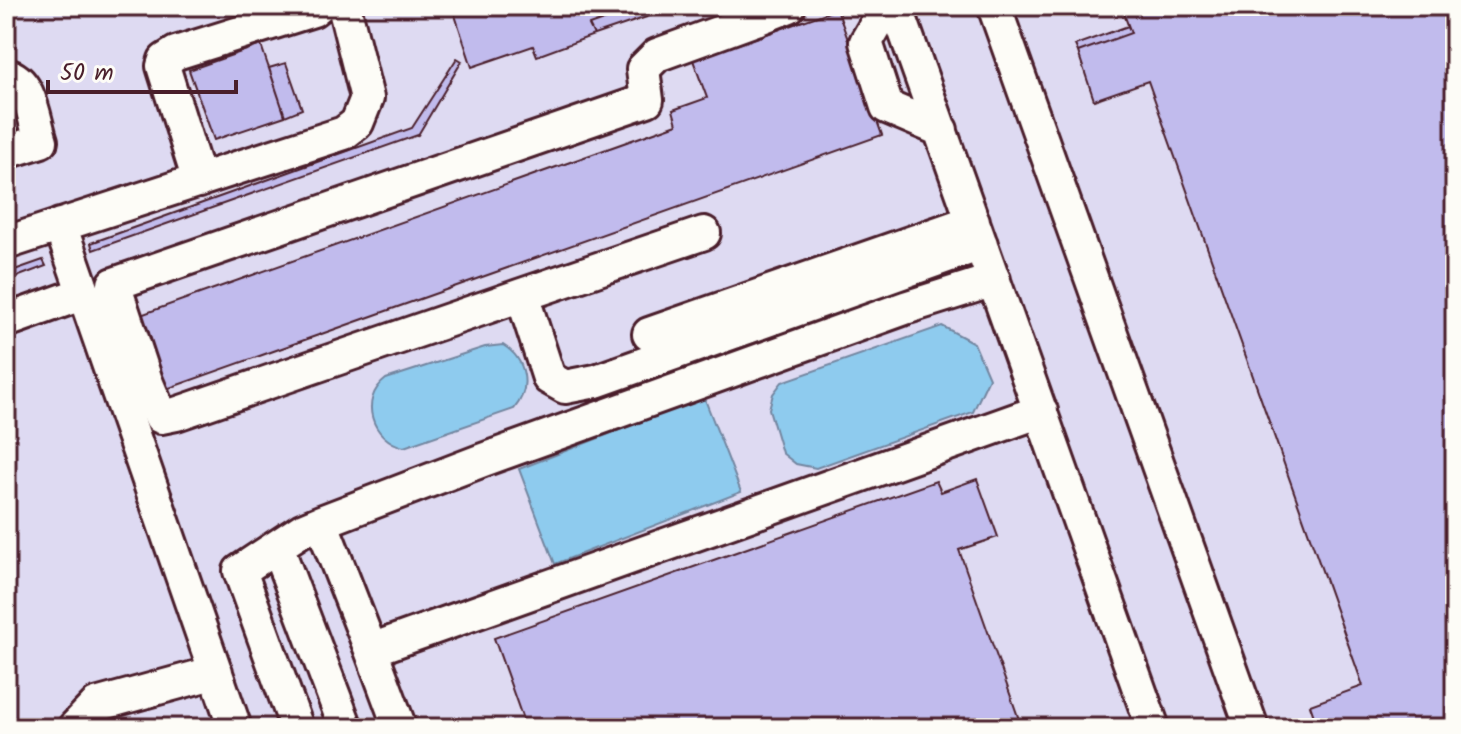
<svg xmlns="http://www.w3.org/2000/svg" width="1461" height="734" font-family="Kalam,sans-serif">
<style>
.built{fill:#dedaf2}
.water{fill:#8ecbee;stroke:#7386a0;stroke-width:2}
.building{fill:#c1bbed;stroke:#4a1f2b;stroke-width:2}
.lines{fill:none;stroke-linecap:round;stroke-linejoin:round}
.minor-casing{stroke:#4a1f2b;stroke-width:38}
.path{stroke:#4a1f2b;stroke-width:5;stroke-dasharray:8 6;stroke-linecap:butt}
.minor{stroke:#fdfcf7;stroke-width:32}
</style>
<rect width="100%" height="100%" fill="#ebe8f4"/>
<filter id="ink" filterUnits="userSpaceOnUse"><feTurbulence type="fractalNoise" baseFrequency=".0125" numOctaves="2"/><feDisplacementMap in="SourceGraphic" scale="16" xChannelSelector="R" yChannelSelector="G"/><feConvolveMatrix kernelMatrix="1 2 1 2 8 2 1 2 1" color-interpolation-filters="sRGB"/></filter>
<g filter="url(#ink)">
<path class="built" d="M6,6H1455V728H6Z"/>
<path class="water" d="M942,326L974,343L989,378L973,412L816,468L796,464L782,453L769,409L773,394L782,382Z
M503,345C526,359 532,388 514,409L404,447C372,440 358,400 386,379L485,347Z
M704,397L741,492L555,564L519,469Z"/>
<path class="building" d="M452,6H643L589,25L594,35L537,56L533,46L472,67Z
M643,6H679L594,35L589,25Z
M1121,6H1455V728H1318L1310,705L1363,686L1148,81L1094,100L1078,52L1131,33Z
M837,9L882,135L158,392L132,318L677,124L673,110L707,98L693,60Z
M1128,26L1131,33L1078,52L1075,45Z
M261,45L285,116L214,140L189,70Z
M457,58L462,61L418,135L93,250L91,243L412,128Z
M286,63L302,109L285,116L269,68Z
M43,260L46,266L6,281V273Z
M977,479L998,537L959,550L1022,728H526L494,638L936,481L941,492Z"/>
<g class="lines">
<g class="minor-casing">
<path id="minor" d="M752,6L756,19L789,6
M887,6L866,42L887,107L941,130
M896,6L1153,728
M994,6L1252,728
M756,19L657,55L643,69L647,100L114,284L146,381L161,417L176,414L522,295L549,378L565,387L596,381L981,244
M6,75C31,80 34,120 41,141L6,152
M199,181L163,66L165,60L176,53L313,10L318,6
M60,225L235,728
M6,243L344,133L357,123L367,98L344,6
M522,295L704,233
M6,321L84,293
M649,334L973,221
M321,522L371,650
M277,547L346,728
M74,728L96,705L216,672
M297,728L240,571L302,530L321,522L483,460L905,308L994,280
M400,728L371,650L1041,411"/>
</g>
<path class="path" d="M6,8L13,6"/>
<use href="#minor" class="minor"/>
</g>
</g>
<rect width="1461" height="734" fill="none" stroke="#fdfcf7" stroke-width="32"/>
<rect x="16" y="16" width="1429" height="702" fill="none" stroke="#4a1f2b" stroke-width="3" filter="url(#ink)"/>
<path d="M48 80v12h188v-12" fill="none" stroke="#4a1f2b" stroke-width="4"/>
<text x="60" y="80" font-size="24" fill="#4a1f2b" stroke="#fdfcf7" stroke-width="6" paint-order="stroke">50 m</text>
</svg>
